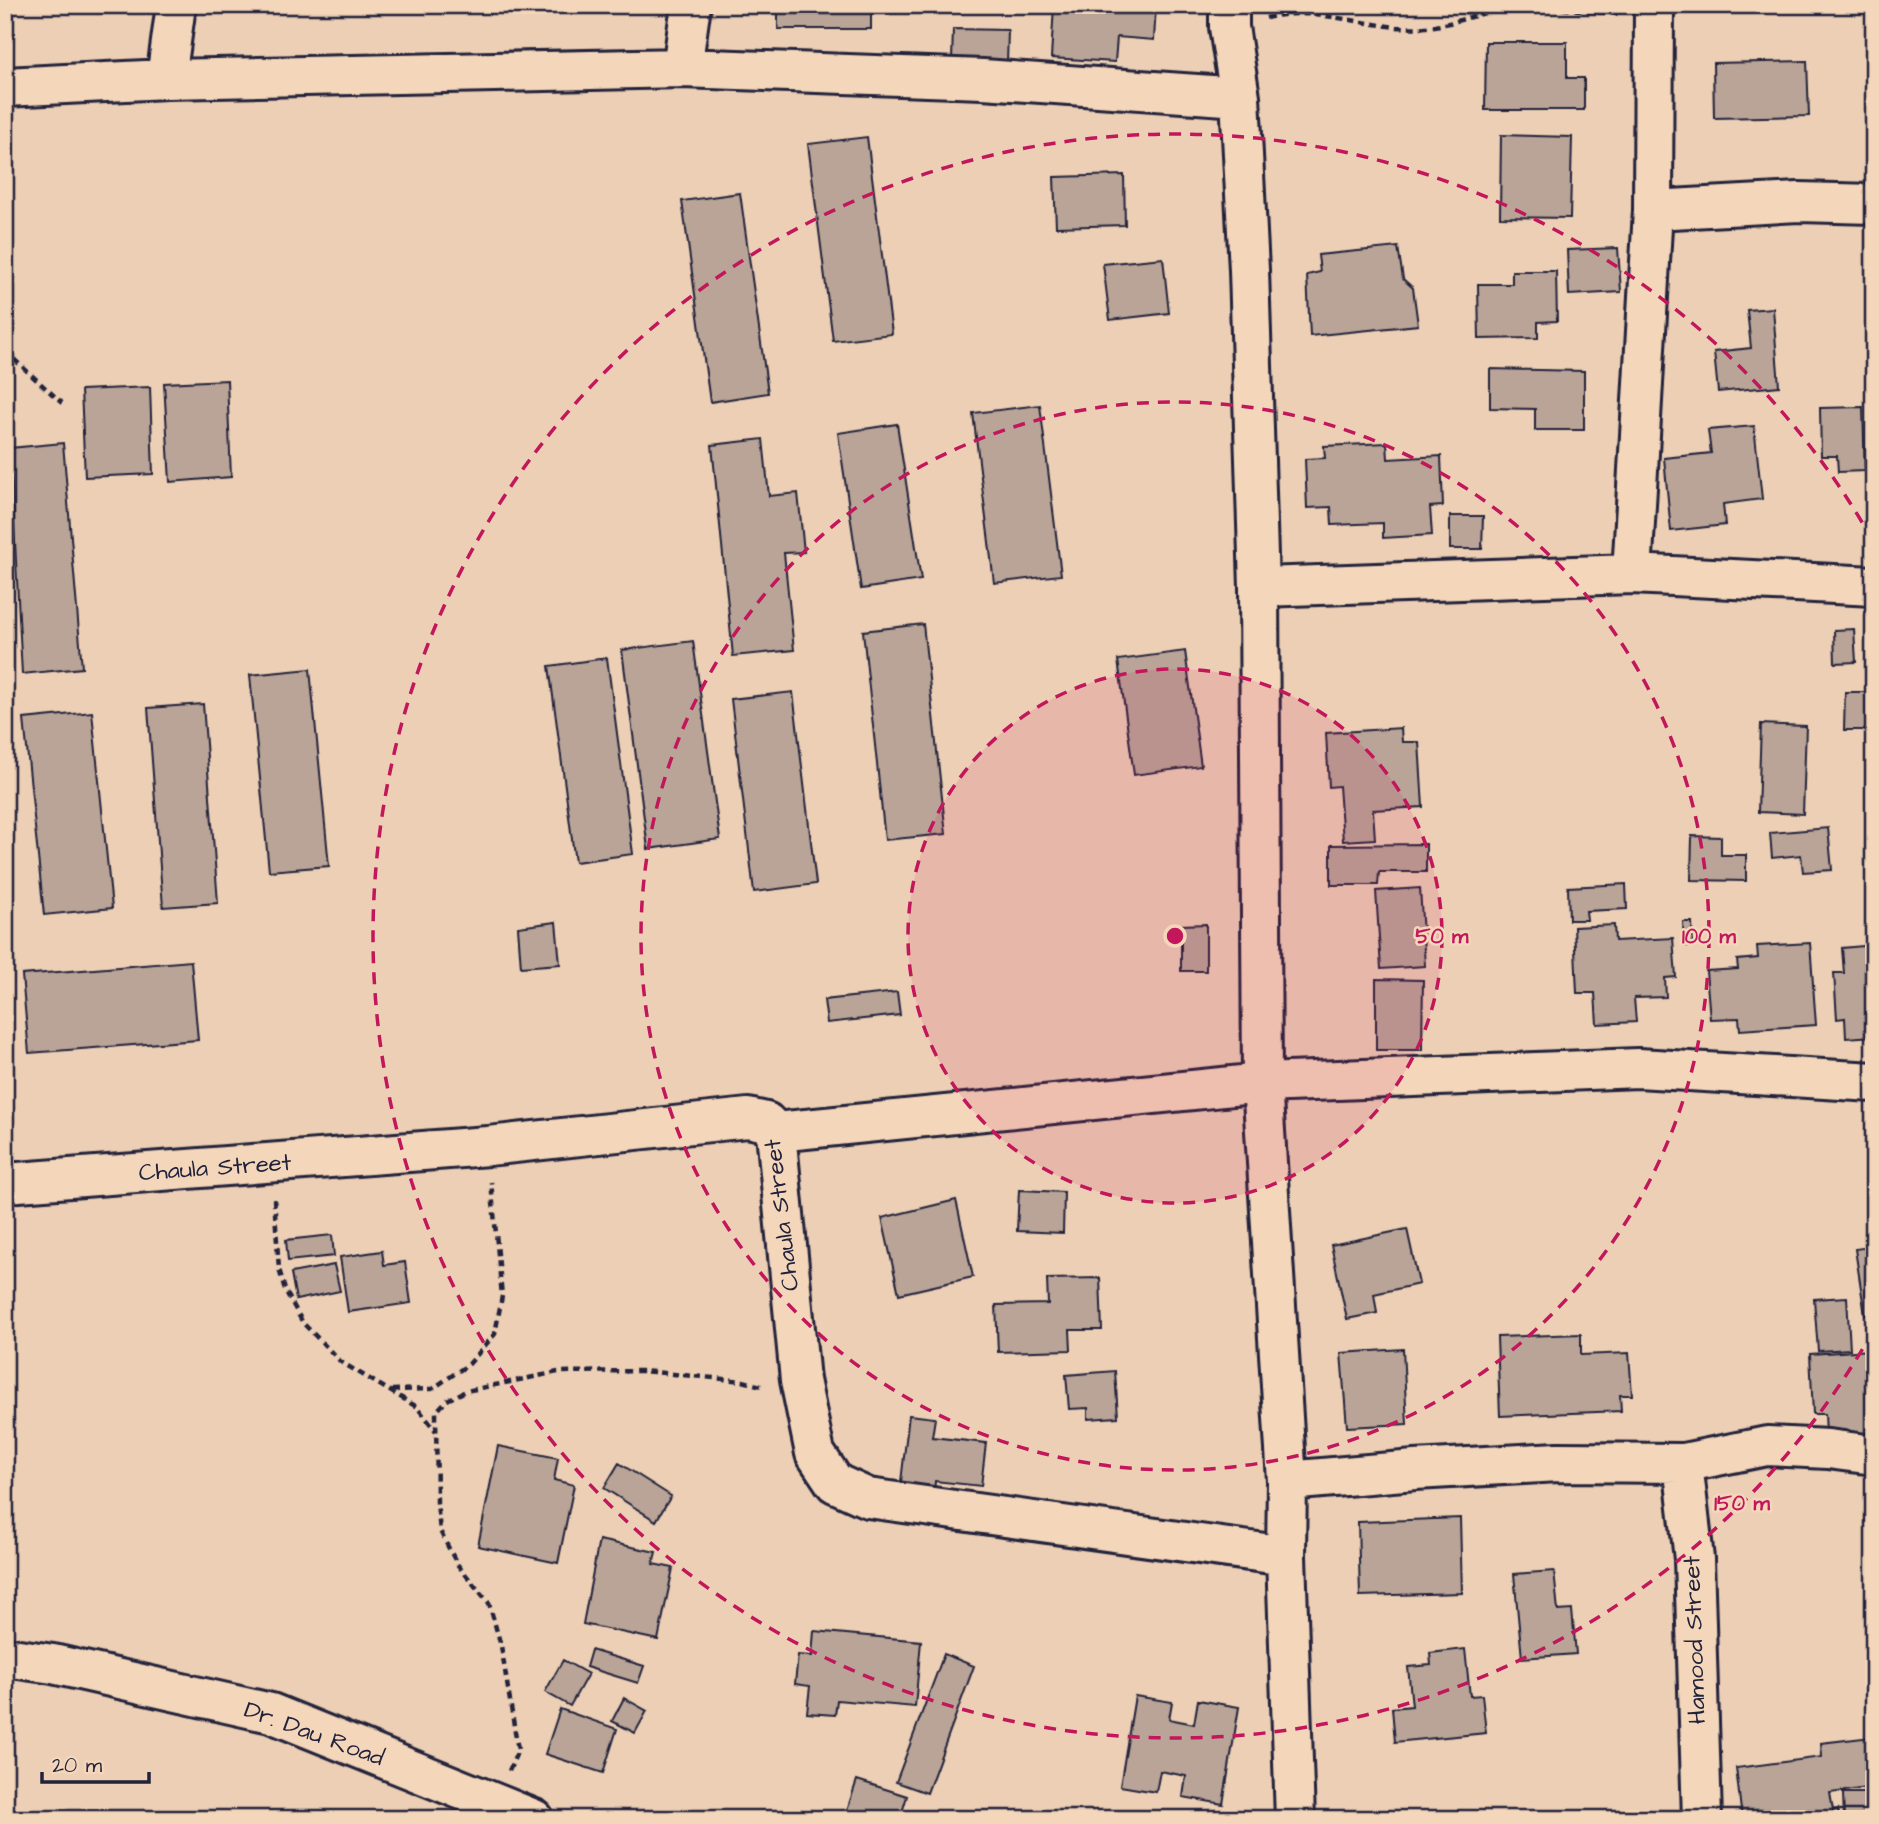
<svg xmlns="http://www.w3.org/2000/svg" width="1879" height="1824" font-family="'Architects Daughter',sans-serif">
<style>
.building{fill:#b9a497;stroke:#22223b;stroke-width:2}
.lines{fill:none;stroke-linecap:round;stroke-linejoin:round}
.minor-casing{stroke:#22223b;stroke-width:44}
.path{stroke:#22223b;stroke-width:4.5;stroke-dasharray:7 5;stroke-linecap:butt}
.minor{stroke:#f4d6ba;stroke-width:38}
.ring{fill:none;stroke:#c2185b;stroke-width:3.5;stroke-dasharray:12 9}
.labels{text-anchor:middle;dominant-baseline:central;stroke-width:5;stroke-linejoin:round;paint-order:stroke}
.street-label{font-size:24px;fill:#22223b;stroke:#f4d6ba}
.centre{fill:#c2185b;stroke:#f4d6ba;stroke-width:3.5}
.ring-label{font-size:21px;text-anchor:middle;font-weight:bold;fill:#c2185b;stroke:#f4d6ba;stroke-width:5;stroke-linejoin:round;paint-order:stroke}
</style>
<rect width="100%" height="100%" fill="#eccfb5"/>
<filter id="ink" filterUnits="userSpaceOnUse"><feTurbulence type="fractalNoise" baseFrequency=".0143" numOctaves="2"/><feDisplacementMap in="SourceGraphic" scale="14" xChannelSelector="R" yChannelSelector="G"/><feConvolveMatrix kernelMatrix="1 2 1 2 8 2 1 2 1" color-interpolation-filters="sRGB"/></filter>
<g filter="url(#ink)">
<path class="building" d="M778,5H871V29H778Z
M1054,5H1156L1154,40L1117,37L1115,62L1051,58Z
M1671,5H1769V9Z
M953,29L1008,30L1007,64L952,61Z
M1486,42H1567V78H1584V110H1485Z
M1807,61L1809,116L1714,118L1713,63Z
M1501,135L1572,137L1570,218L1500,217Z
M867,137L892,334L833,341L808,144Z
M1124,175L1125,225L1056,227L1054,177Z
M740,193L768,393L710,402L682,201Z
M1398,247L1403,279L1413,288L1418,325L1310,336L1307,275L1320,272L1318,255Z
M1618,248L1621,292L1569,295L1567,250Z
M1163,258L1169,313L1110,320L1103,264Z
M1512,271H1556L1557,321L1538,322V338L1479,339L1478,284H1512Z
M1773,308L1779,386L1718,392L1714,352L1751,348L1747,310Z
M1490,369L1584,371V430H1535V409L1490,408Z
M227,380L231,477L170,482L164,383Z
M150,387L153,474L85,477L81,390Z
M1040,405L1061,575L994,583L973,413Z
M1863,407L1865,471L1838,472L1837,456H1821L1820,408Z
M897,424L921,580L861,589L838,433Z
M1754,426L1762,499L1723,504L1725,525L1671,531L1664,458L1711,453L1708,430Z
M763,439L769,496L798,493L804,552L784,553L794,650L733,656L712,445Z
M63,443L82,668L22,674L10,448Z
M1387,443L1388,459L1441,456L1443,506L1430,507L1432,535L1383,538V523L1332,525L1331,507L1307,508L1305,459L1325,458L1324,446Z
M1450,516H1483L1482,549H1450Z
M923,624L946,834L885,840L863,631Z
M1854,629L1856,662L1835,663L1834,630Z
M693,641L720,839L648,849L622,650Z
M1185,651L1201,766L1134,775L1118,660Z
M607,658L633,854L575,862L549,666Z
M310,669L329,866L269,871L250,675Z
M793,692L816,884L754,892L731,699Z
M1845,692H1869L1868,730H1844Z
M203,704L218,903L163,907L148,708Z
M92,712L112,908L44,915L24,719Z
M1761,724L1806,726L1803,814L1758,812Z
M1401,728L1402,742H1419L1423,807L1373,810L1375,839L1343,841L1339,786L1329,787L1326,733Z
M1828,828L1832,870L1803,872L1801,855L1772,858L1770,833Z
M1692,836L1721,837V855H1746V881L1691,880Z
M1426,844V872H1379L1378,885H1331V845Z
M1626,884L1627,909L1586,911L1587,920H1569L1568,887Z
M1420,888L1425,966L1381,969L1376,891Z
M556,922L560,964L521,967L518,927Z
M1683,922H1692L1693,946H1684Z
M1206,924V971H1181V925Z
M1614,925L1615,941L1673,938L1676,977L1665,978L1666,997L1634,998L1636,1022L1597,1024L1595,993H1577L1574,927Z
M1810,943L1816,1025L1740,1030L1739,1018L1710,1019L1706,971L1738,969L1737,960L1758,958L1757,946Z
M1874,945V1036L1846,1038L1845,1018L1837,1019L1834,973H1844L1842,948Z
M191,961L198,1040L29,1053L22,975Z
M1376,979L1423,980L1422,1050H1376Z
M897,992L900,1015L827,1023L824,1000Z
M1019,1190L1064,1192L1063,1233L1017,1231Z
M956,1200L973,1277L899,1294L882,1218Z
M1874,1206V1313L1865,1315L1855,1249L1870,1247L1865,1208Z
M1407,1229L1419,1284L1374,1294L1377,1313L1347,1319L1331,1245Z
M332,1235L334,1256L288,1261L286,1240Z
M382,1251L384,1265L405,1262L411,1303L348,1312L340,1257Z
M334,1265L340,1291L296,1300L291,1273Z
M1100,1278L1102,1330H1070L1071,1350L998,1352L996,1305L1048,1304L1047,1279Z
M1847,1297L1850,1349L1818,1351L1814,1299Z
M1581,1334V1355L1629,1353L1632,1395H1620L1621,1411L1500,1416L1497,1337Z
M1874,1336V1450L1826,1434L1825,1414H1813L1810,1354L1870,1350L1869,1337Z
M1403,1349L1407,1424L1347,1427L1341,1353Z
M1115,1371L1118,1417L1088,1419V1408L1069,1409L1066,1375Z
M909,1415L935,1418L932,1437L986,1443L981,1486L935,1481L934,1494L900,1490Z
M498,1446L558,1458L554,1480L574,1485L558,1563L478,1546Z
M619,1463L671,1496L656,1521L604,1488Z
M1460,1518L1462,1593L1360,1596L1358,1522Z
M599,1540L656,1552L653,1564L673,1568L658,1640L583,1624Z
M1554,1571L1558,1611L1572,1610L1576,1654L1522,1658L1514,1574Z
M814,1631L921,1641L915,1707L837,1700L835,1715L807,1713L810,1686L795,1684L798,1655L812,1656Z
M1465,1649L1470,1696L1482,1695L1486,1733L1395,1742L1392,1708L1412,1706L1408,1667L1431,1665L1430,1653Z
M591,1650L644,1666L638,1683L586,1667Z
M944,1654L974,1666L927,1793L896,1782Z
M563,1660L588,1674L570,1706L545,1692Z
M1135,1696L1172,1702L1169,1719L1194,1724L1198,1700L1239,1707L1223,1804L1183,1797L1186,1776L1160,1771L1156,1792L1120,1786Z
M624,1698L647,1711L635,1733L612,1721Z
M560,1709L617,1729L603,1773L545,1754Z
M1871,1737L1874,1787L1830,1793L1833,1810L1838,1809L1839,1815L1812,1819H1742L1736,1768L1822,1757L1821,1743Z
M857,1780L907,1796L900,1819H844Z
M1843,1793H1864L1865,1819H1844Z"/>
<g class="lines">
<g class="minor-casing">
<path id="minor" d="M1229,5V27L1240,97L1249,270L1259,587L1262,1083L1287,1481L1286,1556L1295,1819
M682,68L691,5
M166,79L176,5
M5,87L166,79L682,68L983,79L1240,97
M1653,210L1799,202L1874,204
M1632,574L1653,210L1654,5
M1259,587L1632,574L1874,586
M776,1132L1262,1083L1638,1068L1874,1082
M5,1183L488,1146L748,1118L766,1122L776,1132L800,1380L815,1453L835,1483L868,1498L1286,1556
M1683,1463L1694,1559L1702,1819
M1287,1481L1415,1470L1558,1462L1683,1463L1767,1446L1828,1449L1874,1455
M5,1657L53,1664L271,1713L534,1819"/>
</g>
<path class="path" d="M1266,18C1319,4 1373,32 1426,27C1451,25 1475,14 1500,10C1538,3 1580,11 1618,14
M5,351L62,403
M274,1199L279,1269L285,1290L303,1323L341,1362L417,1407L436,1431
M392,1390L432,1389L469,1364L495,1334L502,1296L491,1182
M509,1771L518,1750L501,1646L489,1603L457,1564L440,1531L437,1503L436,1412L447,1400L466,1391L558,1372L643,1371L743,1381L765,1387"/>
<use href="#minor" class="minor"/>
</g>
</g>
<circle cx="1175" cy="936" r="267" fill="#c2185b" fill-opacity=".12"/>
<g class="ring">
<circle cx="1175" cy="936" r="267"/>
<circle cx="1175" cy="936" r="534"/>
<path d="M1873 1331A802 802 0 1 1 1873 541"/>
</g>
<g class="labels">
<g class="street-label">
<text transform="translate(215 1168) rotate(-4)">Chaula Street</text>
<text transform="translate(782 1215) rotate(-97)">Chaula Street</text>
<text transform="translate(1695 1640) rotate(-92)">Hamood Street</text>
<text transform="translate(314 1734) rotate(20)">Dr. Dau Road</text>
</g>
</g>
<circle cx="1175" cy="936" r="10" class="centre"/>
<g class="ring-label">
<text x="1442" y="943">50 m</text>
<text x="1709" y="943">100 m</text>
<text x="1742" y="1510">150 m</text>
</g>
<rect width="1879" height="1824" fill="none" stroke="#f4d6ba" stroke-width="28"/>
<rect x="14" y="14" width="1851" height="1796" fill="none" stroke="#22223b" stroke-width="2.5" filter="url(#ink)"/>
<path d="M42 1772v10h107v-10" fill="none" stroke="#22223b" stroke-width="3.5"/>
<text x="52" y="1772" font-size="21" fill="#22223b" stroke="#f4d6ba" stroke-width="5" paint-order="stroke">20 m</text>
</svg>
